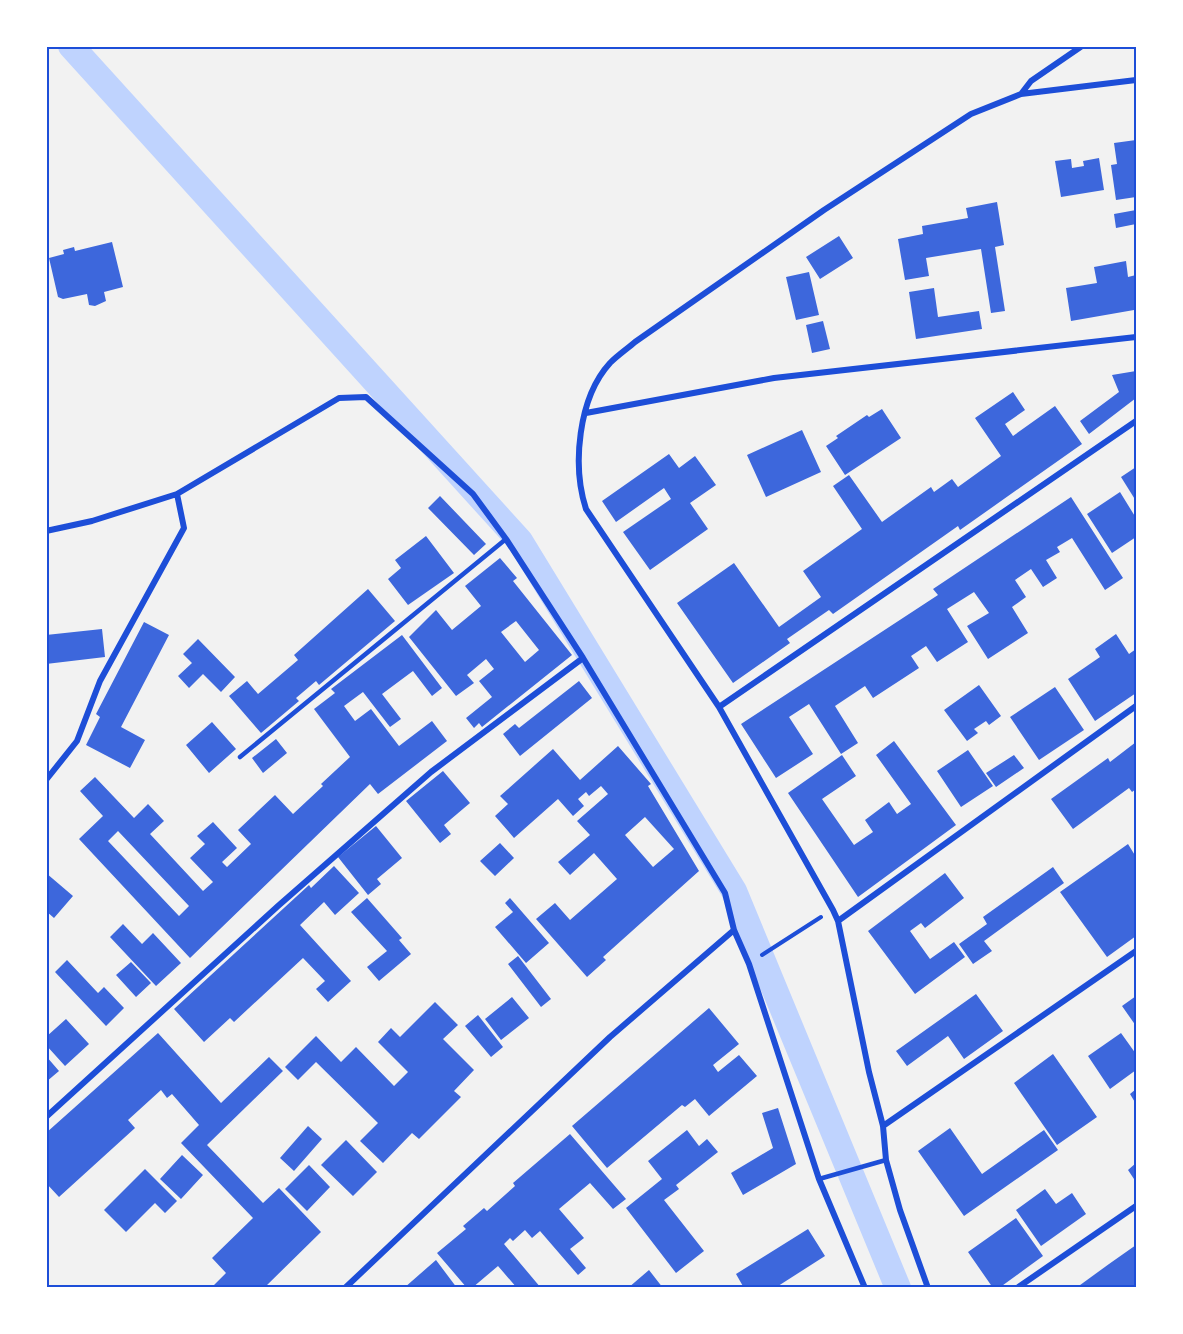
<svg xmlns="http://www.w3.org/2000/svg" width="1183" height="1334" font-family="Manrope,sans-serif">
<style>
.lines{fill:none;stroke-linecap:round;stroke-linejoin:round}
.canal{stroke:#bfd3fe;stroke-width:26}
.building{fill:#3d67dc;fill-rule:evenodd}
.path{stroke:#1d4ed8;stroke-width:4}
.service{stroke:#1d4ed8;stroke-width:4.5}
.minor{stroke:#1d4ed8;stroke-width:6}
.neatline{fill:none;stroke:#1d4ed8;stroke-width:2}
</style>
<rect width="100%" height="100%" fill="#f2f2f2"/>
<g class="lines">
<path class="canal" d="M71,46L520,541L734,891L898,1288"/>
</g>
<path class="building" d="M1136,140V197L1116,200L1111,165L1117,164L1114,143Z
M1099,158L1104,190L1061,197L1055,161L1071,159L1072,168L1084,166L1083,161Z
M997,202L1004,245L995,247L1005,311L991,313L981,249L926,258L929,276L905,280L898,239L923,234L922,226L968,218L966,208Z
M1136,210V224L1116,228L1114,214Z
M839,236L853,258L820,279L806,257Z
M112,242L123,287L104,292L106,301L95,306L89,305L87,294L63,299L58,297L49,258L64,254L63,250L74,247L75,251Z
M1126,261L1128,277L1136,275V315L1134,310L1071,321L1066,288L1097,283L1094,267Z
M809,272L819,315L796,320L786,277Z
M934,288L938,317L979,311L982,329L916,339L909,292Z
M823,321L830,349L812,353L806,325Z
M1136,371V398L1089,434L1080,421L1119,392L1112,375Z
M1013,392L1025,410L1005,424L1013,436L1055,406L1082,444L960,530L958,526L833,614L829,610L787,639L790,643L733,683L677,603L734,563L779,627L821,597L803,571L862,529L833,486L849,475L882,522L931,487L934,492L952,479L958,487L1001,456L975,418Z
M882,409L901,438L845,475L826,446L838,438L836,436L867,415L869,417Z
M802,430L821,472L766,497L747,455Z
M669,454L679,468L695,456L716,485L690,503L708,529L650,570L623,532L671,499L664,488L616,522L602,501Z
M1136,467V501L1121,477Z
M1120,492L1136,518V537L1112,553L1087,514Z
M440,496L486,544L474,555L428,508Z
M1071,497L1123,578L1105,590L1072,538L1057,547L1060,552L1046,560L1057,578L1043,587L1031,569L1015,580L1026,597L1012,607L1028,633L988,659L967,626L989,613L974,592L947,609L968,642L937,662L926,646L911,656L919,668L873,698L865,686L835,706L858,743L841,754L809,704L789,717L813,754L776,778L741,724L938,595L933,589Z
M426,536L454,573L408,605L388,579L401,568L395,560Z
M500,558L517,578L513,581L572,655L482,727L479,723L474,728L466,718L492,697L479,681L494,669L486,659L467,675L474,683L456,696L409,637L436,610L452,630L481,606L465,586ZM516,621L539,650L525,662L501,632Z
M368,589L395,621L319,685L316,681L296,698L299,701L261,733L229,696L247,681L258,694L298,660L294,655Z
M144,622L169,635L121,727L145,740L130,768L86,745L100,717L96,714Z
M102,629L105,657L46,664V635Z
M1116,634L1129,654L1136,649V693L1095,721L1068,679L1100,657L1095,649Z
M402,635L442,688L432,696L413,671L382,694L401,719L390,727L363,692L344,706L355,721L371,709L399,746L432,721L447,741L378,794L370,784L190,958L79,839L103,816L80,791L95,777L134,818L148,804L164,821L150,834L203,891L213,882L190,858L205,844L197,836L213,822L237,848L222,862L227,867L251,844L238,830L275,795L293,814L323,786L321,784L350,757L314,709L335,693L331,689ZM118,831L189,906L179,916L108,841Z
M198,639L235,677L221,692L203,674L189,688L178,676L192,663L183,654Z
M579,681L592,698L520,756L503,734L515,724L519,728Z
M979,685L1001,716L989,725L986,721L974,729L978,733L967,741L944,710Z
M1055,687L1084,730L1039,760L1010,717Z
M212,722L236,749L209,773L186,745Z
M276,739L287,753L263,773L252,758Z
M894,741L956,825L858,897L788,793L842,755L856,776L822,799L854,845L873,832L865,820L889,802L897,814L911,804L876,755Z
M1136,742V789L1132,792L1129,788L1073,829L1051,799L1108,758L1110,762Z
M618,746L651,784L648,786L699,871L603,957L606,960L587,977L536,919L555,903L570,920L617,879L594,853L570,875L558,862L590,835L577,821L608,794L601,786L589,796L586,792L578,799L584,806L573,816L558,799L514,838L495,816L508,804L500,796L553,749L580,780ZM645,817L674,849L653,867L625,835Z
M968,750L993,786L961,807L937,771Z
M1014,755L1024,768L996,787L986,773Z
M443,771L470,803L444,825L451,834L440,843L406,801Z
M376,826L402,858L377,879L381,884L368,895L338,857Z
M500,843L514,858L495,876L480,861Z
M1128,844L1136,857V936L1107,957L1060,892Z
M334,866L359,893L335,915L324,902L300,925L351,981L328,1002L316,989L325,981L303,958L234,1022L230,1018L204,1042L174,1009L309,885L311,888Z
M1053,867L1064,883L984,941L992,951L973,964L959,944L987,924L983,917Z
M46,873L73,896L54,918L46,911Z
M945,873L964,898L925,928L921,923L910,931L930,959L954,942L965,957L915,994L868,931Z
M367,898L402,938L399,940L411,954L379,981L367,967L387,951L351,912Z
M510,898L549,943L526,963L495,927L513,912L505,903Z
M123,924L142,944L153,933L181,963L156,986L110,937Z
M518,956L551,999L541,1007L508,964Z
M67,960L98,993L104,987L124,1008L106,1026L55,972Z
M131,962L151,983L136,997L116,975Z
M976,994L1003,1031L964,1059L948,1036L907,1066L896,1051Z
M1136,996V1026L1122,1006Z
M512,997L529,1018L501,1040L485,1019Z
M435,1002L458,1025L443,1039L474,1070L454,1091L461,1097L419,1139L412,1133L383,1163L360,1141L378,1123L316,1062L298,1080L285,1067L316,1036L341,1062L356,1047L394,1086L408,1072L378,1042L391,1028L400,1037Z
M709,1008L739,1044L713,1065L718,1072L739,1055L757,1076L709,1116L695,1099L685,1107L682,1105L607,1168L572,1126Z
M478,1015L503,1047L491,1057L465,1026Z
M66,1019L89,1044L65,1066L46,1045V1037Z
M158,1033L221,1103L269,1057L283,1071L207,1145L263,1203L279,1188L321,1232L264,1288H211L226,1273L212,1258L253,1218L181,1143L199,1125L172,1094L167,1098L161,1090L128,1120L135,1128L59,1197L46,1183V1133Z
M1121,1033L1136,1054V1070L1110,1089L1088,1056Z
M1053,1054L1097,1117L1057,1145L1014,1083Z
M46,1056L59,1071L46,1082Z
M1136,1089V1104L1130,1094Z
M778,1108L796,1164L743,1195L731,1173L773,1148L762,1113Z
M308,1126L322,1139L294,1171L280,1158Z
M950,1128L982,1174L1044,1130L1058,1150L964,1216L918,1151Z
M687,1130L699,1146L707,1139L718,1152L676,1185L679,1189L664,1200L704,1251L676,1273L626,1208L662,1179L648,1161Z
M570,1134L626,1199L613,1209L590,1183L559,1209L584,1238L570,1249L586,1268L578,1275L540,1231L532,1238L525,1230L513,1241L510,1238L504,1244L541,1288H517L498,1266L472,1288H467L437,1253L466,1229L463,1226L484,1208L487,1211L515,1186L513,1183Z
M346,1140L377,1172L353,1196L321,1165Z
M182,1155L203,1175L181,1199L160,1179Z
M1136,1163V1182L1128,1170Z
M309,1165L330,1187L307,1211L285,1189Z
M145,1169L177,1201L165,1213L155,1203L126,1232L104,1210Z
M1045,1189L1056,1204L1072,1193L1086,1214L1041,1246L1016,1210Z
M1016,1218L1043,1256L999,1288H993L968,1252Z
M808,1229L825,1256L775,1288H744L736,1274Z
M1136,1245V1288H1076L1109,1264Z
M436,1260L457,1288H404Z
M649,1270L663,1288H628Z"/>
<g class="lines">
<path class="path" d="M762,955L821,917"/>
<path class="service" d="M240,757L506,539
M819,1179L886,1160"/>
<path class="minor" d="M1021,94L1136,80
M586,413L774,378L1136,337
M46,531L92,521L177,494L339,398L366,397L473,494L506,539L583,658L725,893L734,930L749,964L819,1179L865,1288
M719,707L1136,421
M46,780L77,741L100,681L184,528L177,494
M838,921L1136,706
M46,1117L278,906L431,772L583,658
M883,1126L1136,951
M345,1288L610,1037L734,930
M928,1288L900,1210L886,1160L883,1126L869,1072L838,921L833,910L719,707L586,509C572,466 578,398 610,363C618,355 627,349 635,342L824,210L971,114L1021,94L1031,81L1082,46
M1017,1288L1136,1206"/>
</g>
<rect width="1183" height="1334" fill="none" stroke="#ffffff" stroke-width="96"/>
<rect x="48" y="48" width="1087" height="1238" class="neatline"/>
</svg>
